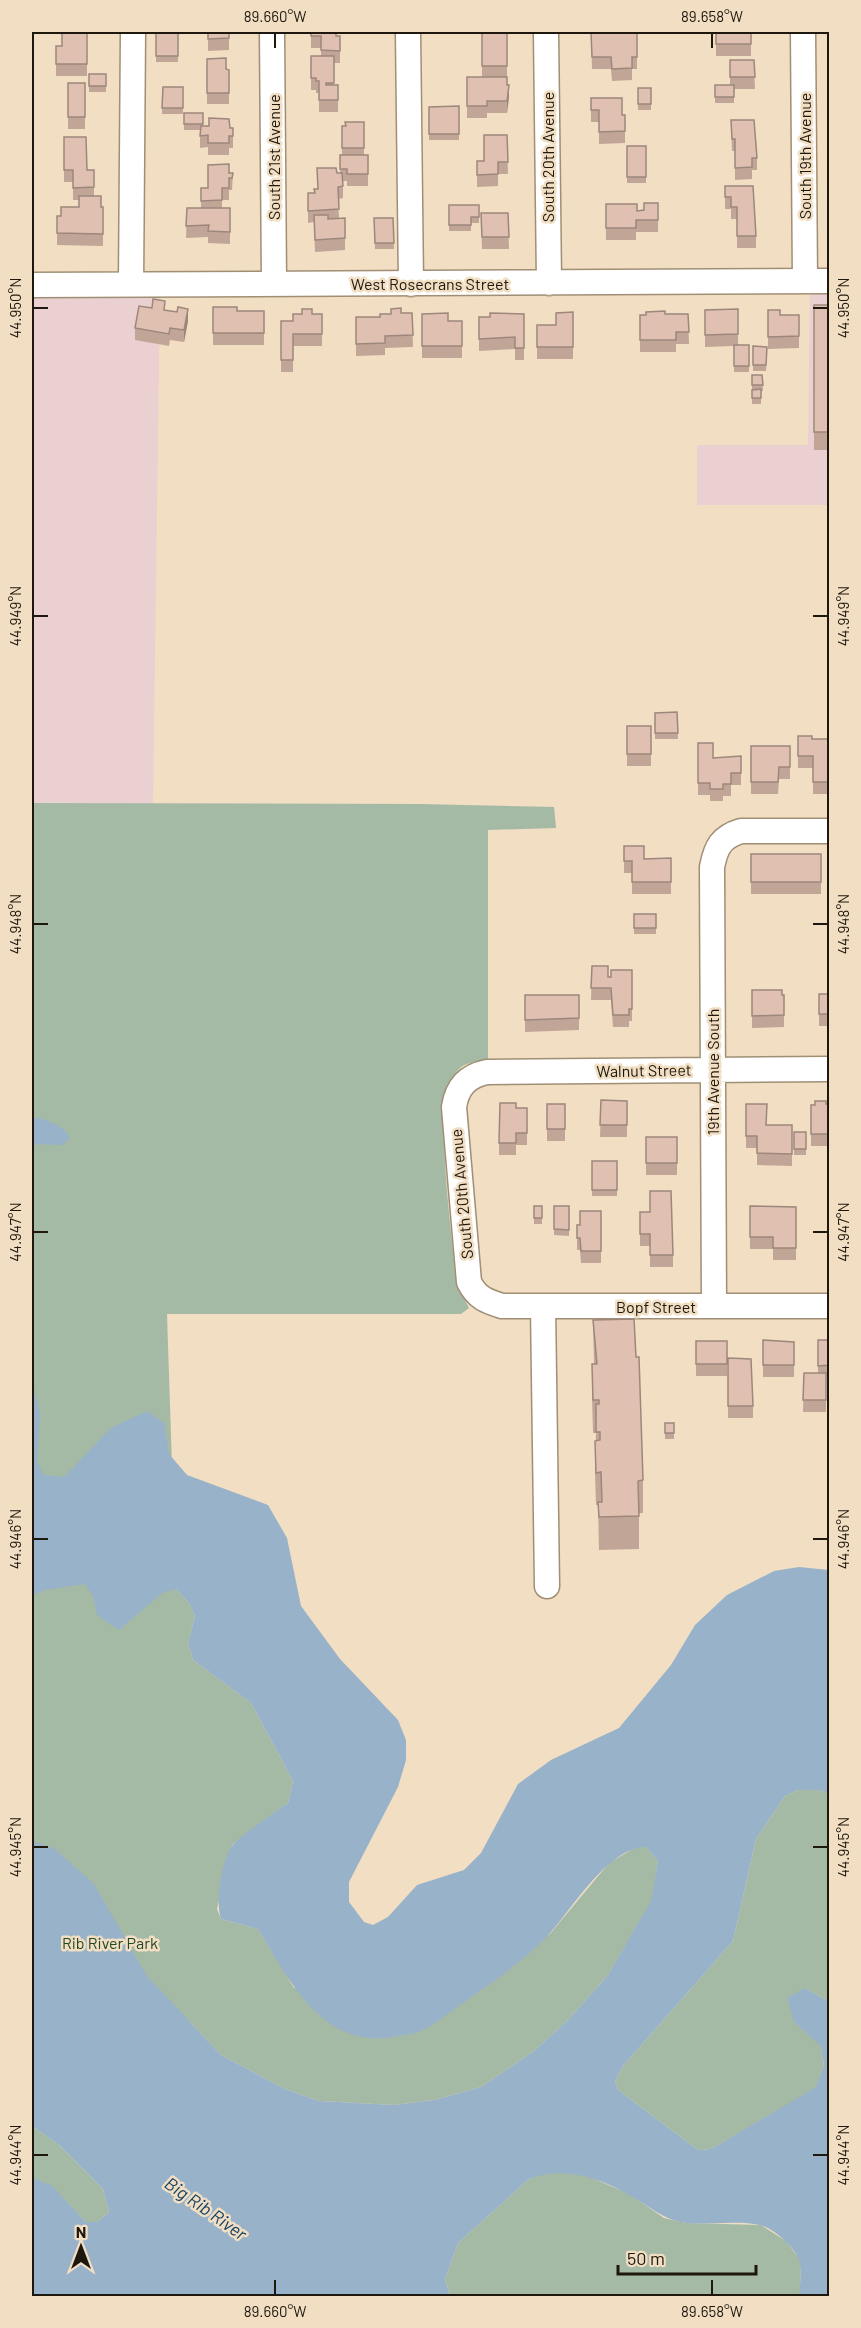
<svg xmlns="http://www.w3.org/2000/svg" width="861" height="2328" font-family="Barlow,sans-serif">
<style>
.commercial{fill:#ead0d0}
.green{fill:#a5baa5}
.water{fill:#97b2c9}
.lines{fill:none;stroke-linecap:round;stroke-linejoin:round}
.minor-casing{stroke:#a08f75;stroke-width:27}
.minor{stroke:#fff;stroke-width:24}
.wall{fill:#c1a698}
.shaded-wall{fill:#9d877c}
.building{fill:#e0c1b1;stroke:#9d877c;stroke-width:1.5}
.ticks{fill:none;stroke:#1d170d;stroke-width:2}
.labels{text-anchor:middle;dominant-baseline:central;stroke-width:5;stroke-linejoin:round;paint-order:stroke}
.street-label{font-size:16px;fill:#1d170d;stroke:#f1dec3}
.park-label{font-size:16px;fill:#214824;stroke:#f1dec3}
.water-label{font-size:18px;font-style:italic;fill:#154364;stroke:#f1dec3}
.neatline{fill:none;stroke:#1d170d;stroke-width:2}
.ticks-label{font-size:15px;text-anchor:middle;fill:#1d170d}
</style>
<rect width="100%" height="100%" fill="#f1dec3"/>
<path class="commercial" d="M810,288H829V505H697V445H808Z
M160,289L153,804L32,803V291Z"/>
<path class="green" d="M32,803L420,804L554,807L556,828L488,830V1060C478,1062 465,1062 458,1070C431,1101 452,1228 455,1271L459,1288L469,1308L461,1314H167L176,1589L189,1603L195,1616L188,1643L193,1660L251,1703L293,1781L288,1803L232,1845L217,1909L221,1919L258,1929L294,1988L549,1935L609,1863L636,1847H646L658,1861L652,1901L608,1975L567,2021L534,2051L481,2087L434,2100L394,2105L319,2101L285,2089L221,2055L190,2022L32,2020Z
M798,1790H818L829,1793V2002L805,1988L794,2022L821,2045L824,2066L816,2088L711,2149L698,2150L618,2090L615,2081L623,2066L733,1941L756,1839L785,1796Z
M32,2126L59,2145L103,2189L109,2212L97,2222H86L51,2186L32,2178Z
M569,2172L590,2177L629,2194L664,2218L685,2223L761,2225L786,2241L801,2261L800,2296H450L445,2279L458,2243L529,2179L542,2174Z"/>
<path class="water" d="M32,1117C43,1118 66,1126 70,1138L62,1145L32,1144Z
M32,1380L40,1414L37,1462L44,1475L64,1477L111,1428L147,1411L164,1423L169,1454L187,1475L268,1505L287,1538L301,1606L340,1659L398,1720L406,1740V1760L398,1787L349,1882V1902L364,1922L373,1925L388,1917L417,1885L464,1870L481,1853L518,1784L551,1760L619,1728L671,1665L695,1625L727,1595L774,1571L799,1567L829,1570V1793L818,1790H798L785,1796L756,1839L733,1941L623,2066L615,2081L618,2090L698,2150L711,2149L816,2087L824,2066L821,2046L794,2022L787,1998L805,1988L829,2002V2296H800C799,2271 807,2262 786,2242C781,2236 767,2226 760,2225C739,2220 708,2225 686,2223C663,2220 648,2205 629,2195C598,2177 563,2166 529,2179L458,2243L445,2279L450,2296H32V2178L51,2185L86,2222H97L109,2212L103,2189L59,2145L32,2126V1841L55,1849L94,1884L147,1976L221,2055L285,2089L319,2101L394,2105L434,2100L481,2087L534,2051L567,2021L608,1975L651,1901L658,1861L646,1847C609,1847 574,1906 551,1932C530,1956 492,1983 466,2001C451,2010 436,2025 420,2031C414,2034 405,2035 398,2036C324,2052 290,1982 258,1929L221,1919C215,1901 221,1863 232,1846C238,1837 277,1811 288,1803L293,1781L251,1703L193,1660L188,1643L195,1616L189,1603L176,1589L162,1593L119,1630L97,1615L93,1596L85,1584L44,1590L32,1596Z"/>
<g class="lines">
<g class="minor-casing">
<path id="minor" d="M272,32L274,283
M408,32L411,284
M546,32L549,283
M803,32L805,281
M131,284L133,32
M32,285L830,281
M830,1069L487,1072C467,1076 457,1087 454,1107L469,1282C477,1298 486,1301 502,1306H830
M543,1306L547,1586
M714,1306L712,867C716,847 721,837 741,831H830"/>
</g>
<use href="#minor" class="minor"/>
</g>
<path class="wall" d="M87,32V76H56V46H62Z
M178,32V62H156V33Z
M208,32H229V50L208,51Z
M311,32L340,36V63H334V85H338V112H319V93H316V90H311V56H321V48H311Z
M482,32H507V85L509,97L507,113H487V118H467V77H482Z
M591,32H637V69H632V80L612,81L611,69H592Z
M716,32H751V56H716Z
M207,59L226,69L229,70V104H207Z
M730,60H754L755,89H734V103H715V85H730Z
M89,74H106V92H89Z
M68,83H85V129H68Z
M163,87H183V114H162Z
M638,88H651V110H638Z
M591,98L622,115H625V143L599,144V122H591Z
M459,106V140H429V107Z
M184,113H203V126L233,128V148H229V155H208V147L200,148V130H184Z
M731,120L757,158V170H752V179L735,180V151H732Z
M364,122V155H368V186H347V181H343V198L338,199L339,218L345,238V250L315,252L314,222L308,223V193H314L317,189L337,173H340V155H342V126Z
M507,135L508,174H498V186L477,187V161H484Z
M64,137L87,170H94V196L101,207H103V246L57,245V216H61L79,207V200H73V182H64Z
M627,146H646V183H627Z
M229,173H233L232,190H229V200H222V208H230V244L208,243V237L186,238L187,208H201V188H208Z
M725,186L756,236V248H737V219H731V209H725Z
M658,203V232H636V240H606V204L637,211L644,210Z
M449,205H479V223H471V231H449Z
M481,213H508L509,249H482Z
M374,218H393L394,249H375Z
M814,305H830V450H814Z
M213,307L237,311H264V345H213Z
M738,309V345H749V372H734V346L705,347V310Z
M165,310L188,321L184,342L170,340L169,346L135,340V328Z
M768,310L780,315H799V348L768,349Z
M573,312V359H537V325H556Z
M412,313L413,347L385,348V355L356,356V317H380L391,314Z
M312,314H322V346H293V372H281V321H293Z
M422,314L448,321H462V358H422Z
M524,314V360H515V349L479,351V317H490Z
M688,314L689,344H676V352H640V315Z
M753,346L767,347L766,371H753Z
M752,375H762L763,391H761V404H752Z
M677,712L678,739H655V713Z
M627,726H651V766H627Z
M798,736L812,739H830V794H813V768H798Z
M698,743L713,758L741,756V785H731V796H723V801H710V795H698Z
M751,746H790V779H779L778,794H751Z
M624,846L644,859L671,858V894H632V873H624Z
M751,854H821V894H751Z
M634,914H656V934H634Z
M592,966L608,977L632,970V1021H629V1027H613L611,1000H591Z
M752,990L784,995V1027L752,1028Z
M819,994H830V1026H819Z
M525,995H579V1030L525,1032Z
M601,1100L627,1101V1137H600Z
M547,1104H565V1141H547Z
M746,1104L767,1125H792V1166L757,1165V1148H746Z
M826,1104H830V1146H811V1105Z
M516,1108H527V1145H516V1155H499V1143Z
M794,1132H806V1155H794Z
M646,1137H677V1175H646Z
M592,1161H617V1196H592Z
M534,1206H542V1224H534Z
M554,1206H569V1236L554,1235Z
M750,1206L796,1207V1260H773V1249H750Z
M601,1211V1263H581L580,1250H577V1237L580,1225Z
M640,1212L673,1255V1267H650V1246H640Z
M593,1320L636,1357L643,1480V1513H639V1549L599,1550L598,1505H596L595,1473L596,1433H593L592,1397V1364H594Z
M763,1340L794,1342V1377H763Z
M818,1340H830V1377H826V1412H803L804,1373H818Z
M696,1341H727V1376H696Z
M728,1358L753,1406V1418H728Z
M665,1423H674V1439H665Z"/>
<path class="shaded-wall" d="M509,85V97L507,113V101Z
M188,309V321L184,342V330Z"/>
<path class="building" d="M62,32H87V64H56V46H62Z
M178,32V56H156V33Z
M208,32H229V38L208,39Z
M311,32H336V36H340V51L321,50V36H311Z
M482,32H507V66H482Z
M591,32H637V57H632V68L612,69L611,57H592Z
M716,32H751V44H716Z
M311,56H334V83H326V85H338V100H319V81H316V78H311Z
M226,58V69L229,70V93H207V59Z
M730,60H754L755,77H730Z
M89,74H106V86H89Z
M467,77H507V85H509L507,101H487V106H467Z
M68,83H85V117H68Z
M715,85H734V97H715Z
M163,87H183V108H162Z
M638,88H651V104H638Z
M591,98H622V115H625V131L599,132V110H591Z
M459,106V134H429V107Z
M184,113H203V124H184Z
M209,118L229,119L230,128H233V136H229V143H208V135L200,136L201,126H209Z
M731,120H754L757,158H752V167L735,168V139H732Z
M345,122H364V148H342V126H346Z
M484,135H507L508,162H498V174L477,175V161H484Z
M64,137H86L87,170H94V187L73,188V170H64Z
M627,146H646V177H627Z
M340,155H368V174H347V169H340Z
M229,164V173H233L232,178H229V188H222V200L201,201V188H208V165Z
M317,168H336L337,173H342L343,186L338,187L339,209L308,211V193H315L314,189H318Z
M725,186H753L756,236H737V207H731V197H725Z
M79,196H101V207H103V234L57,233V216H61V207H79Z
M644,203H658V220H636V228H606V204H637V211L644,210Z
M449,205H479V217H471V225H449Z
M187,208H230V232L208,231L209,225L186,226Z
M481,213H508L509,237H482Z
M314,215H328V219L345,218V238L315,240Z
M374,218H393L394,243H375Z
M153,299L165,301L164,310L177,312L178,307L188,309L184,330L170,328L169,334L135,328L139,306L152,308Z
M814,305H830V432H814Z
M213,307H237V311H264V333H213Z
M401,308V313H412L413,335L385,336V343L356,344V317H380V314H391V309Z
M302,309H312V314H322V334H293V360H281V321H293V314H302Z
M738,309V334L705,335V310Z
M768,310H780V315H799V336L768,337Z
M665,311V314H688L689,332H676V340H640V315H646V312Z
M573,312V347H537V325H556V313Z
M448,313V321H462V346H422V314Z
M490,313L524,314V348H515V337L479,339V317H490Z
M734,345H749V366H734Z
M753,346L767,347L766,365H753Z
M752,375H762L763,385H752Z
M761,389V398H752V390Z
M677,712L678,733H655V713Z
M627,726H651V754H627Z
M798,736H812V739H830V782H813V756H798Z
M698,743H713V758L741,756V773H731V784H723V789H710V783H698Z
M751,746H790V767H779L778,782H751Z
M624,846H644V859L671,858V882H632V861H624Z
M751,854H821V882H751Z
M634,914H656V928H634Z
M592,966H608V977H611V970H632V1009H629V1015H613L611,988H591Z
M752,990H782V995H784V1015L752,1016Z
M819,994H830V1014H819Z
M525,995H579V1018L525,1020Z
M601,1100L627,1101V1125H600Z
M815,1101H826V1104H830V1134H811V1105H815Z
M500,1103H516V1108H527V1133H516V1143H499Z
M547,1104H565V1129H547Z
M746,1104H767L766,1125H792V1154L757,1153V1136H746Z
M794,1132H806V1149H794Z
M646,1137H677V1163H646Z
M592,1161H617V1190H592Z
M650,1191H671L673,1255H650V1234H640V1212H650Z
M534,1206H542V1218H534Z
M554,1206H569V1230L554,1229Z
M750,1206L796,1207V1248H773V1237H750Z
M580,1211H601V1251H581L580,1238H577V1225H580Z
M634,1319L636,1357H639L643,1480L638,1481L639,1516L599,1517L598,1502H602L601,1472L596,1473L595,1441L600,1440V1432H596V1404H599V1400H593L592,1364H597L593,1320Z
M763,1340L794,1342V1365H763Z
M818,1340H830V1365L818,1366Z
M696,1341H727V1364H696Z
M728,1358L751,1359L753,1406H728Z
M804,1373H826V1400H803Z
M665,1423H674V1433H665Z"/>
<path class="ticks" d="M275,33V48M712,33V48M33,308H48M813,308H828M33,616H48M813,616H828M33,924H48M813,924H828M33,1232H48M813,1232H828M33,1539H48M813,1539H828M33,1847H48M813,1847H828M33,2155H48M813,2155H828M275,2280V2295M712,2280V2295"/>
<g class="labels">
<g class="street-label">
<text transform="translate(804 156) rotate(-90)">South 19th Avenue</text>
<text transform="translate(273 157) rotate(-90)">South 21st Avenue</text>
<text transform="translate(547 157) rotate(-90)">South 20th Avenue</text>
<text x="430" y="283">West Rosecrans Street</text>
<text transform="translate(644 1070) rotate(-1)">Walnut Street</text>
<text transform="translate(712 1072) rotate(-90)">19th Avenue South</text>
<text transform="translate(461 1194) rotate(-95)">South 20th Avenue</text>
<text x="656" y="1306">Bopf Street</text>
</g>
<g class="park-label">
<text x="110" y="1942">Rib River Park</text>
</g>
<g class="water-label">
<text transform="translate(206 2208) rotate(35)">Big Rib River</text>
</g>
</g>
<rect width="861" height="2328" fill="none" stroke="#f1dec3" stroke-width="66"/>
<g transform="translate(81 2247)" stroke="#f1dec3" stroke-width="4.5" paint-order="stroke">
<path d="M0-4.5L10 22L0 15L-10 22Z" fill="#1d170d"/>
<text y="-9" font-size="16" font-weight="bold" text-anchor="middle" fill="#1d170d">N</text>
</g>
<path d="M618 2265v9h138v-9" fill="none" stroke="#1d170d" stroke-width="3"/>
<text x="627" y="2265" font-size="18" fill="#1d170d" stroke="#f1dec3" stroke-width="4.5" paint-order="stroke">50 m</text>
<rect x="33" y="33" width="795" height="2262" class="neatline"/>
<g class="ticks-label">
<text x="275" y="22">89.660°W</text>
<text x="712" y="22">89.658°W</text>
<text transform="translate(16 308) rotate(-90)" y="5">44.950°N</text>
<text transform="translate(844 308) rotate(-90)" y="5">44.950°N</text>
<text transform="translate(16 616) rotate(-90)" y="5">44.949°N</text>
<text transform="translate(844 616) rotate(-90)" y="5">44.949°N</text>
<text transform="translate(16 924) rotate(-90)" y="5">44.948°N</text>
<text transform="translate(844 924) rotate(-90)" y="5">44.948°N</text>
<text transform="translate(16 1232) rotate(-90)" y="5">44.947°N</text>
<text transform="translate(844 1232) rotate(-90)" y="5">44.947°N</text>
<text transform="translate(16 1539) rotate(-90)" y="5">44.946°N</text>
<text transform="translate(844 1539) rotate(-90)" y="5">44.946°N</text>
<text transform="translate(16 1847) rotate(-90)" y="5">44.945°N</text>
<text transform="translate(844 1847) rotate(-90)" y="5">44.945°N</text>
<text transform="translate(16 2155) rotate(-90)" y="5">44.944°N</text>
<text transform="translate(844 2155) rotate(-90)" y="5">44.944°N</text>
<text x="275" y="2317">89.660°W</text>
<text x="712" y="2317">89.658°W</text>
</g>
</svg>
